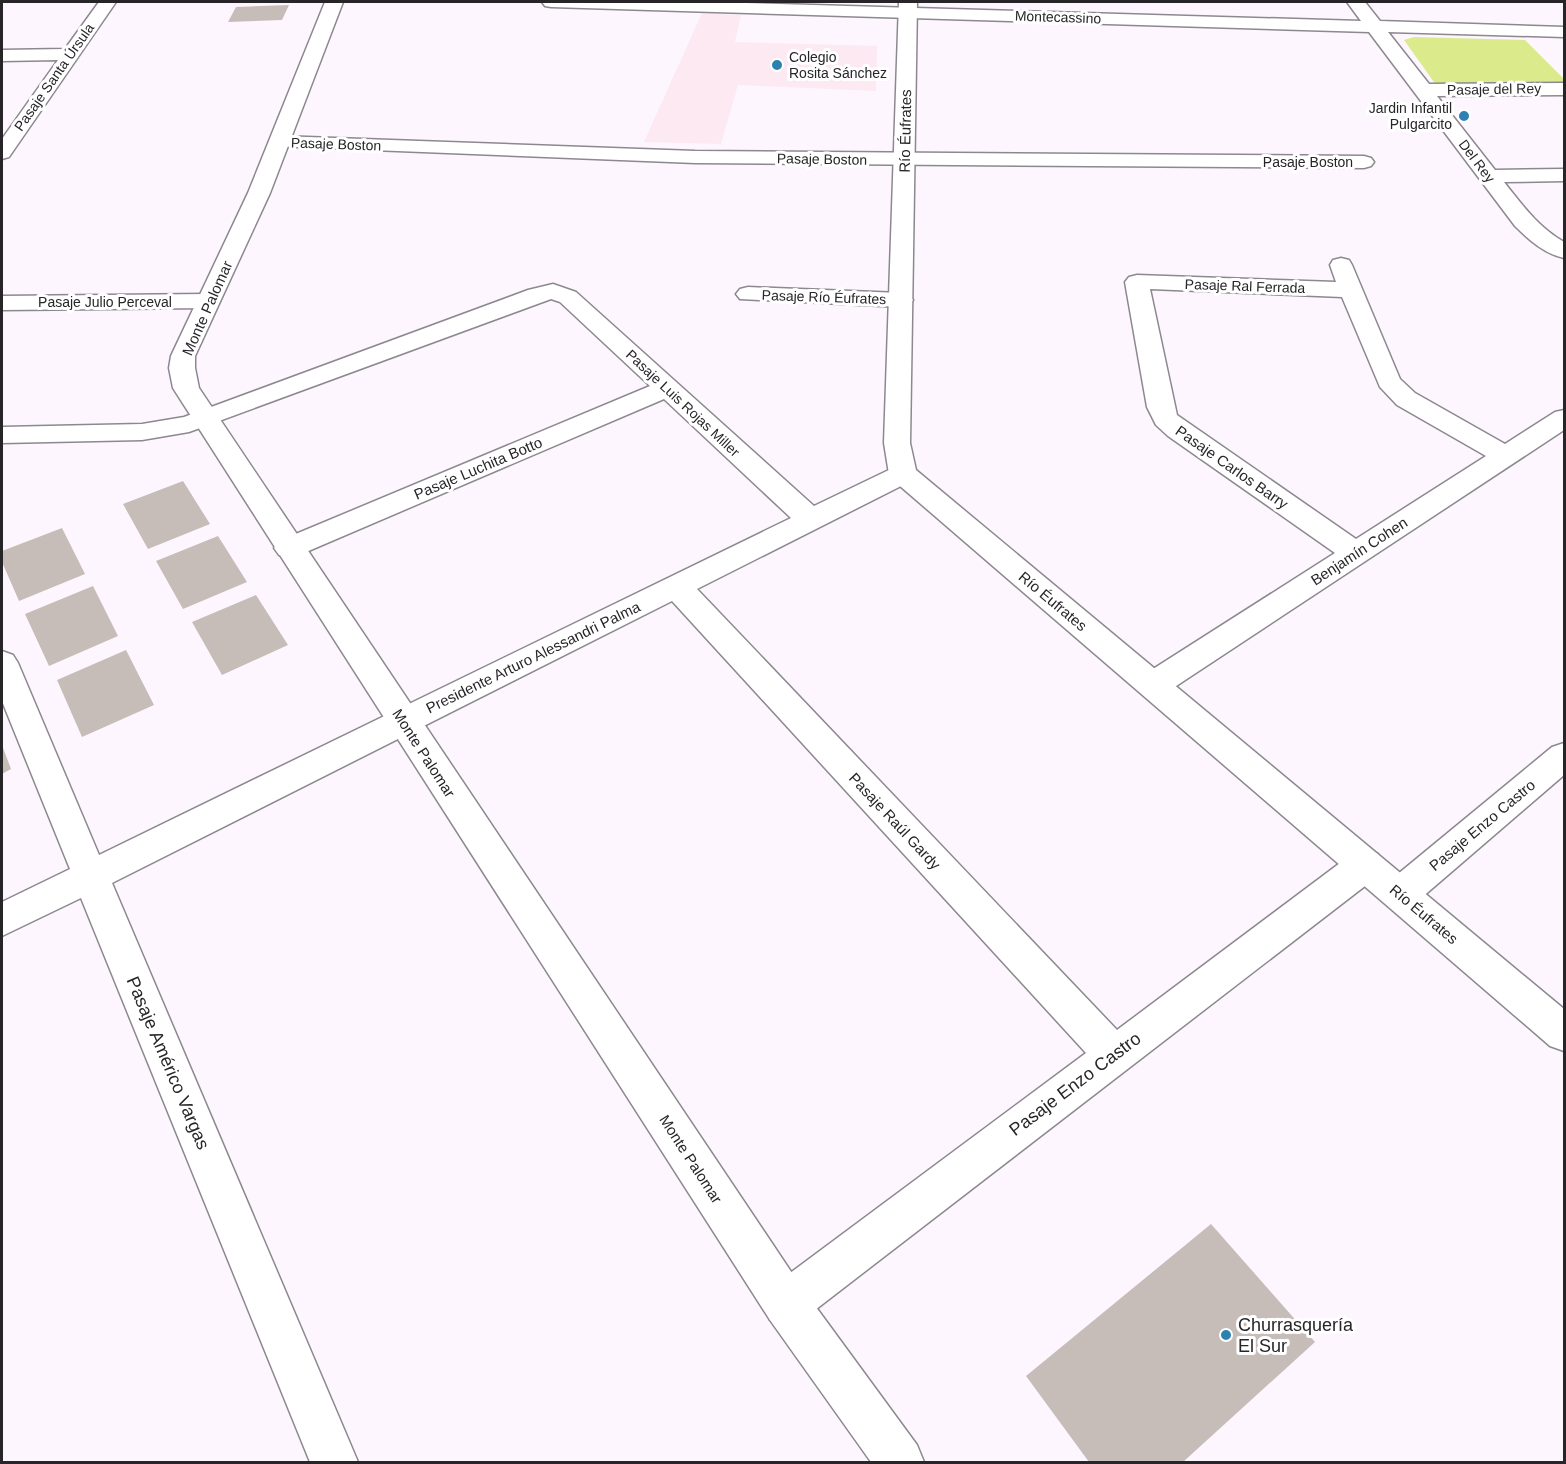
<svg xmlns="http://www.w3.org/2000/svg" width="1566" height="1464" font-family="Helvetica,sans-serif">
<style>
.education{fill:#fce9f1}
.green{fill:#dbeb8b}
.building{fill:#c6bdb8}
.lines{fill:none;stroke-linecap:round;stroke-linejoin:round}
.minor-casing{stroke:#8d888f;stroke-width:3}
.tertiary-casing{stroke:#8d888f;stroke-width:3}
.minor{fill:#fff;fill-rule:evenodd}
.tertiary{fill:#fff;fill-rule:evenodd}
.poi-dot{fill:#2b82b1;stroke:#fff;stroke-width:2}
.labels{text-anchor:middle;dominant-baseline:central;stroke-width:6;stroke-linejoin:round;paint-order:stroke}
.far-street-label{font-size:14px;fill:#272528;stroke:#fff}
.far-poi-label{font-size:14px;fill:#272528;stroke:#fff;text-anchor:start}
.street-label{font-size:15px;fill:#272528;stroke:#fff}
.near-street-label{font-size:18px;fill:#272528;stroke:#fff}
.near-poi-label{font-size:18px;fill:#272528;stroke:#fff;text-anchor:start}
</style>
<rect width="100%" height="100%" fill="#fdf6fe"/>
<path class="education" d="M702,13L741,15L735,42L877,46L876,91L738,85L721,144L644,142Z"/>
<path class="green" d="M1414,37L1525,40L1564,79V85L1449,87L1436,85L1404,40Z"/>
<path class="building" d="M289,5L282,20L228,22L236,7Z
M183,481L210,524L148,549L123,504Z
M62,528L85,574L19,601L2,562V551Z
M218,536L247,582L183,609L156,561Z
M93,586L118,636L49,666L25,614Z
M256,595L288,645L222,675L192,622Z
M126,650L154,705L82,737L57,680Z
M2,745L11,769L2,774Z
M1211,1224L1315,1342L1183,1462H1089L1026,1376Z"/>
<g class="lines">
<g class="minor-casing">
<path id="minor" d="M99,2H116L9,157L2,159V139L58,60L2,61V50L65,49Z
M542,2H711L1361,21L1347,2H1365L1380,21L1564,27V37L1388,32L1429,84L1564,83V95L1437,96L1495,170L1564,169V181L1504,182C1523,206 1538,227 1564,242V258C1545,254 1529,240 1515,226L1369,32L551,7L545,6Z
M279,136L695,151L1364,156L1371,158L1374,162L1371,166L1364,168L695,163L272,146L269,142L272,138Z
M1341,258L1349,260L1352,265L1400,379L1415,393L1505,444L1555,412L1564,410V430L1164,694L1153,697L1142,694L1137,685L1142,676L1335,553L1168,436L1156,425L1147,407L1125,282L1129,277L1137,275L1336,282L1330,265L1333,260ZM1150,289L1342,297L1380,387L1397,405L1486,456L1356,539L1177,415Z
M553,284L576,292L814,506L893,468L903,465L913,468L917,474L913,480L697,589L1117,1030L1352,854L1365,850L1378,854L1383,865L1378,876L802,1320L786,1327L770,1320L763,1304L770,1288L1086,1053L672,601L112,883L358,1462H310L81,898L2,936V902L70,869L2,701V651L13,655L18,663L99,855L791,518L664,399L299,555L289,558L279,555L274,548L279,541L650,386L560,302L551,299L189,432L142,440L2,443V427L142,424L184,417L528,290Z
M748,287L901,293L909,295L913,300L909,305L901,307L740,299L736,294L740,289Z
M208,294L216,296L220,301L216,306L208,308L2,310V296Z
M1564,743V775L1413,905L1400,910L1387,905L1382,894L1387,883L1552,747Z"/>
</g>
<g class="tertiary-casing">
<path id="tertiary" d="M325,2H343L270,193L195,356V368L199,388L802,1288L917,1445L924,1462H871L770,1320L173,388L169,368L171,356L248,193Z
M899,2H917L910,443L916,470L1564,1009V1051L1550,1046L893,480L889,474L884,443Z"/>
</g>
<use href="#minor" class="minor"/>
<use href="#tertiary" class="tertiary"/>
</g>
<g class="poi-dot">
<circle cx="777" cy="65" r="6"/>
<circle cx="1464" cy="116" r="6"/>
<circle cx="1226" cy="1335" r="6"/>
</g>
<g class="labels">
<g class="far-street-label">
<text transform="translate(1058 17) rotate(2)">Montecassino</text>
<text transform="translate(54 77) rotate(-55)">Pasaje Santa Úrsula</text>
<text transform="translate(1494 89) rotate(-1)">Pasaje del Rey</text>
<text transform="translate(336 144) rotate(2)">Pasaje Boston</text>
<text transform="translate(822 159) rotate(1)">Pasaje Boston</text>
<text transform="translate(1477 161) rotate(53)">Del Rey</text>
<text x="1308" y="162">Pasaje Boston</text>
<text transform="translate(1245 286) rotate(2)">Pasaje Ral Ferrada</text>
<text transform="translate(824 297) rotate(2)">Pasaje Río Éufrates</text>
<text x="105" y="302">Pasaje Julio Perceval</text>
<text transform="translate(683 403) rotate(43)">Pasaje Luis Rojas Miller</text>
</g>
<g class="far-poi-label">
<text x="789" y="57">Colegio<tspan x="789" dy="16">Rosita Sánchez</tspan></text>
<text x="1452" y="108" text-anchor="end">Jardin Infantil<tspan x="1452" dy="16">Pulgarcito</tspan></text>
</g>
<g class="street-label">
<text transform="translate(905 131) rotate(-89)">Río Éufrates</text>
<text transform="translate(207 308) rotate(-66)">Monte Palomar</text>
<text transform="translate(1232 467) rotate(35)">Pasaje Carlos Barry</text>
<text transform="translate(478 468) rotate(-23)">Pasaje Luchita Botto</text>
<text transform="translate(1359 551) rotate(-33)">Benjamín Cohen</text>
<text transform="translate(1053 601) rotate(40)">Río Éufrates</text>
<text transform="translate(533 657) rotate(-26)">Presidente Arturo Alessandri Palma</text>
<text transform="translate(424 753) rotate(57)">Monte Palomar</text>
<text transform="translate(895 821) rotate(47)">Pasaje Raúl Gardy</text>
<text transform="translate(1482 825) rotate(-40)">Pasaje Enzo Castro</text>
<text transform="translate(1424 914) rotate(40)">Río Éufrates</text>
<text transform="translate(691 1159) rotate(57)">Monte Palomar</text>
</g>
<g class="near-street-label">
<text transform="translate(168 1063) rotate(67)">Pasaje Américo Vargas</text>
<text transform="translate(1075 1084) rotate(-37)">Pasaje Enzo Castro</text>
</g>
<g class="near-poi-label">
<text x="1238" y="1325">Churrasquería<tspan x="1238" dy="21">El Sur</tspan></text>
</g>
</g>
<rect width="1566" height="1464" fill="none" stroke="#272528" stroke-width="6"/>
</svg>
